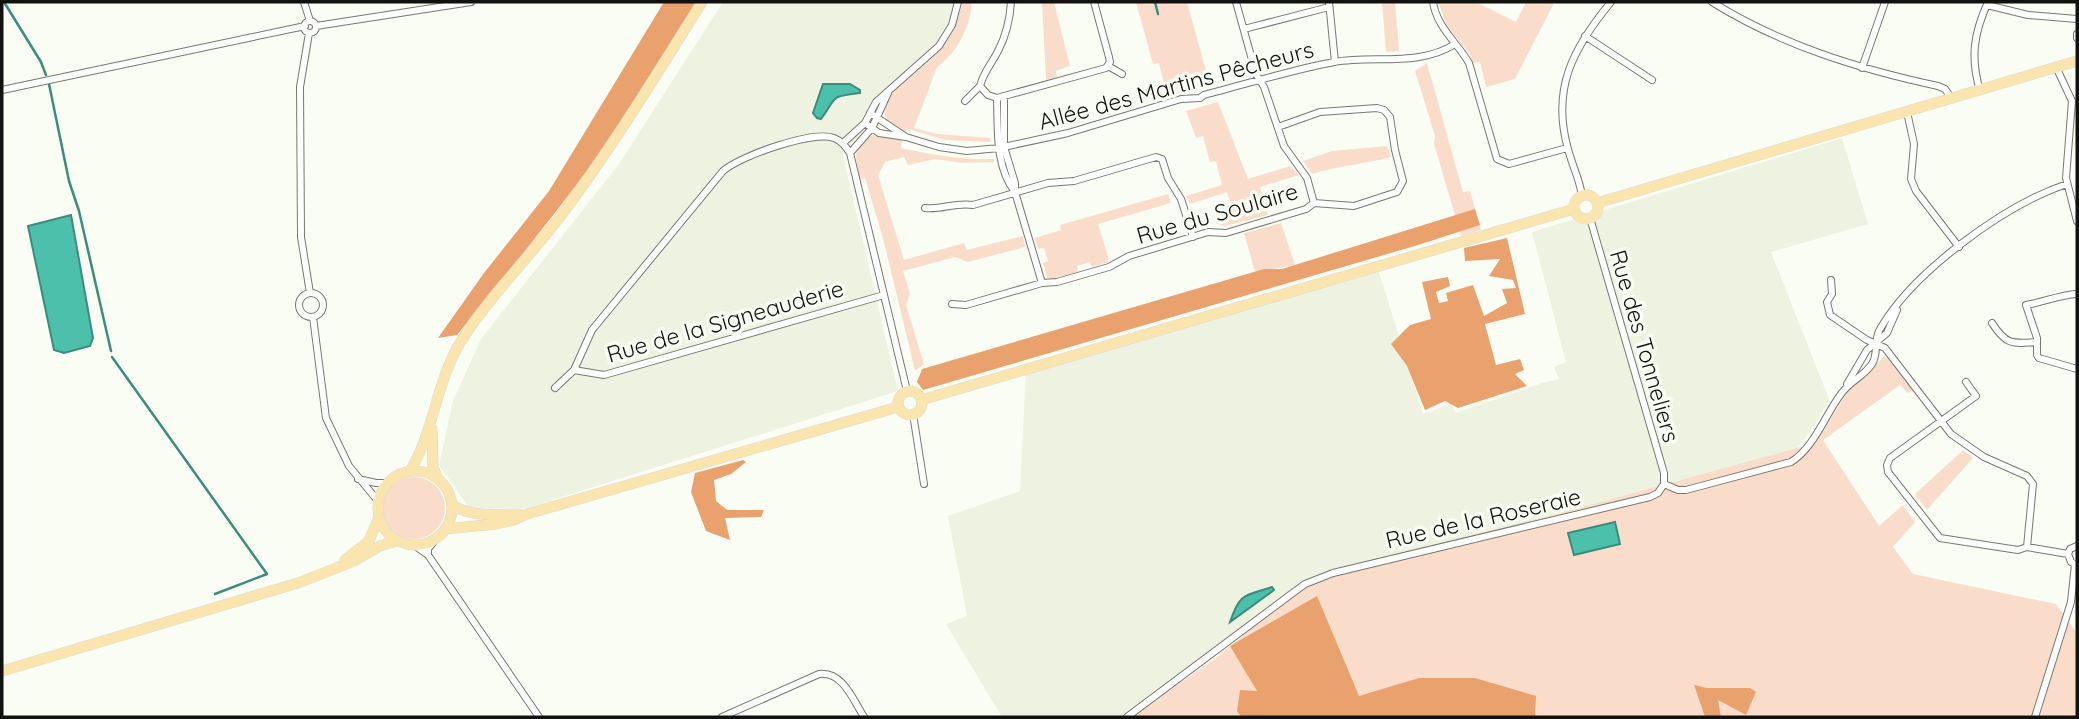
<svg xmlns="http://www.w3.org/2000/svg" width="2079" height="719" font-family="Quicksand,sans-serif">
<style>
.built{fill:#eef2e1}
.green{fill:#f9ddca}
.forest{fill:#e9a26e}
.water{fill:#4dc0ac;stroke:#3b8c7d;stroke-width:2}
.lines{fill:none;stroke-linecap:round;stroke-linejoin:round}
.stream{stroke:#3b8c7d;stroke-width:2.5}
.street-casing{stroke:#75786f;stroke-width:8}
.primary-casing{stroke:#d9d9d9;stroke-width:11}
.street{stroke:#fff;stroke-width:6}
.primary{stroke:#fbe5ae;stroke-width:10}
.labels{text-anchor:middle;dominant-baseline:central;stroke-width:7;stroke-linejoin:round;paint-order:stroke}
.street-label{font-size:23px;fill:#11120f;stroke:#fafdf3}
</style>
<rect width="100%" height="100%" fill="#fafdf3"/>
<path class="built" d="M723,2H960L947,38L873,101L859,134L843,156L898,391L527,508L470,509L439,465L453,401L481,339L619,164Z
M1842,138L1868,224L1771,252L1829,399L1815,425L1791,456L1305,584L1127,717H1002L946,624L967,616L948,516L1020,491L1026,370L1379,272L1423,414L1451,404L1456,413L1542,383L1559,379L1554,367L1566,362L1532,232Z"/>
<path class="green" d="M962,2H972C970,27 958,52 937,67L914,128L937,134L990,138V142L946,140L908,129L905,133C901,131 895,129 891,125C865,102 924,65 938,51C951,38 959,19 962,2Z
M1042,2H1054L1070,66L1056,71L1057,77L1046,80Z
M1136,2H1187L1210,85L1167,96L1159,63L1153,64Z
M1382,2H1395L1399,51L1386,52Z
M1438,2H1476L1516,22L1526,2L1554,3L1515,79L1486,87L1480,62L1473,63L1470,54L1447,26Z
M1427,63L1463,192L1470,191L1481,230L1461,236L1434,144L1435,136L1415,71Z
M1218,102L1248,179L1290,166L1299,175L1260,187L1268,215L1225,226L1215,223L1235,216L1227,192L1190,204L1186,196L1222,185L1216,161L1210,162L1203,136L1196,138L1186,111Z
M873,135L902,140L901,148C933,155 962,160 994,159V162L963,163L935,159L908,165L904,157L885,162L878,175L904,260L964,243L967,250L1023,236L1025,247L968,262L955,257L903,271L910,294L906,305L924,364L915,371L884,242L865,178L860,180C856,159 850,146 873,135Z
M1387,146L1391,157C1364,164 1338,166 1312,174L1303,161L1332,151Z
M1168,194L1171,203L1098,224L1108,256V262L1092,267L1090,262L1077,266L1078,272L1050,279L1047,277L1043,263L1048,261L1044,248L1038,249L1035,238L1061,230L1060,225Z
M1281,223L1295,265L1255,272L1244,233Z
M1883,357L1890,358L1914,390L1908,393L1900,385L1823,440L1879,526L1903,505L1915,522L1893,547L1913,574L2056,604L2077,633V717H1131L1213,660L1310,582L1815,443L1849,390L1870,372Z
M1963,450L1973,458L1927,510L1915,494Z
M383 508a31 31 0 1 1 62 0a31 31 0 1 1-62 0Z"/>
<path class="forest" d="M664,2H696C683,25 671,49 656,71C597,164 526,250 457,335L438,338L484,273L549,191Z
M1475,209L1480,225L1418,245L923,390L917,382L922,369L1264,269H1282Z
M1507,238L1525,314L1485,324L1496,365L1520,359L1524,370L1515,374L1527,386L1458,408L1445,401L1425,410L1407,366L1391,344L1410,325L1431,319L1422,282L1448,277L1450,286L1436,292L1439,303L1448,301L1446,293L1473,285L1484,316L1507,303L1502,289L1516,288L1513,280L1489,276L1500,259L1465,261L1464,248Z
M743,460L746,462L731,474L714,480L716,501L727,510H764L761,517L725,518L730,540L706,531L691,492L695,473Z
M1317,596L1359,696L1419,678H1475L1536,696L1535,717H1241L1237,711L1240,690L1257,691L1230,646Z
M1694,685L1707,688H1750L1756,692L1746,715L1718,700L1721,717H1705Z"/>
<path class="water" d="M823,84H850L860,90V93C828,97 838,96 821,119L817,118L813,113Z
M71,215L93,338L90,346L64,353L54,350L28,226Z
M1615,522L1620,544L1574,555L1568,533Z
M1272,587L1274,590L1230,622C1240,593 1244,596 1272,587Z"/>
<g class="lines">
<path class="stream" d="M4,2L41,62L46,75
M1155,2L1158,14
M49,84L69,181L79,211L111,351
M112,357L267,574L215,594"/>
<g class="street-casing">
<path id="street" d="M304,2L310,21
M1011,2C1010,18 1006,36 998,51C992,63 983,73 980,86L988,95L997,98L1106,68L1110,62L1109,57L1094,2
M1236,2L1256,74L1264,87L1284,146L1307,178L1314,203
M1329,2L1335,62
M1433,2C1437,28 1457,42 1469,63L1497,159L1509,164L1567,148
M1712,2C1781,45 1859,69 1938,86L1945,89L1952,99
M1987,5L2028,15L2077,19
M304 27a6 6 0 1 1 12 0a6 6 0 1 1-12 0Z
M316,26L471,2
M1244,29L1329,7
M309,33L300,87L301,237L310,293
M2077,34V38
M1585,36L1652,80
M1108,66L1122,74
M1862,68L1885,2
M2057,69L2072,101L2066,178L2077,221
M2,90L305,26
M1980,91C1970,57 1974,33 1988,2
M997,98C998,128 995,167 1015,192V183L1004,147V96
M965,101L980,86
M1907,112L1914,144L1911,179L1916,191L1959,247
M865,123L879,133L906,137L870,113
M1278,127L1320,112L1377,108L1384,110L1390,117L1395,150L1403,181L1397,192L1354,206L1314,203
M906,137L939,147L967,151L999,148L1068,133L1181,99L1200,98L1204,95C1247,84 1291,70 1334,62C1375,55 1419,67 1455,44
M843,143L865,123L876,102L939,46L952,25L958,2
M850,153L872,128L888,93
M1015,192L1042,283
M1582,196C1580,180 1572,165 1568,149C1551,89 1573,48 1611,2
M925,208C942,210 956,202 973,205L1048,183L1074,181L1156,157L1162,159L1168,178L1181,199L1193,237
M1590,218L1664,473V484
M1831,280L1832,294L1827,302L1830,315L1867,340L1885,348L1951,434L1984,457L2027,476L2033,484L2027,547
M299 305a12 12 0 1 1 24 0a12 12 0 1 1-24 0Z
M2077,294C2059,295 2044,302 2026,305L2037,338V355L2039,358L2077,369
M952,304L966,305L1042,283L1057,282L1109,267L1129,256L1208,232L1226,233L1306,209L1314,203
M313,317L326,418L349,466L378,501
M1992,323C2006,345 2012,344 2037,342
M574,370L604,375L884,295
M1966,382L1976,396L1890,458L1887,465L1888,472L1940,538L2018,550L2027,547L2068,554
M1847,384L1867,350L1887,333L1897,310
M555,388L574,370L592,330L723,171C740,156 813,130 834,138C842,141 846,147 850,153L907,391
M913,414L924,484
M358,479L376,483H387
M414,545L428,555L539,717
M2077,546L2070,549L2068,554L2071,562L2077,565
M428,555V549L435,540
M722,717L819,674C843,671 853,700 864,717
M1127,717L1290,595L1305,584L1333,573L1650,497L1658,493L1664,484L1678,490H1686L1791,462C1814,448 1825,415 1841,394C1849,382 1864,376 1872,364C1879,353 1873,341 1880,329C1913,272 2004,205 2067,184
M2035,717L2071,602L2075,564"/>
</g>
<g class="primary-casing">
<path id="primary" d="M1574 207a12 12 0 1 1 24 0a12 12 0 1 1-24 0Z
M1597,203L2077,61
M898 403a12 12 0 1 1 24 0a12 12 0 1 1-24 0Z
M921,400L1574,209
M432,429L433,467L438,479
M378 508a37 37 0 1 1 74 0a37 37 0 1 1-74 0Z
M410,471C435,430 436,379 463,338C492,293 533,254 565,210C615,143 658,72 702,2
M452,505C473,518 496,514 519,514
M445,529L496,524L514,520L527,514L898,407
M345,560L369,541L378,519
M2,671L298,583L354,561L380,546L396,541"/>
</g>
<use href="#street" class="street"/>
<use href="#primary" class="primary"/>
</g>
<g class="labels">
<g class="street-label">
<text transform="translate(1176 85) rotate(-15)">Allée des Martins Pêcheurs</text>
<text transform="translate(1217 213) rotate(-16)">Rue du Soulaire</text>
<text transform="translate(725 321) rotate(-16)">Rue de la Signeauderie</text>
<text transform="translate(1645 346) rotate(74)">Rue des Tonneliers</text>
<text transform="translate(1483 518) rotate(-13)">Rue de la Roseraie</text>
</g>
</g>
<rect width="2079" height="719" fill="none" stroke="#11120f" stroke-width="7"/>
</svg>
